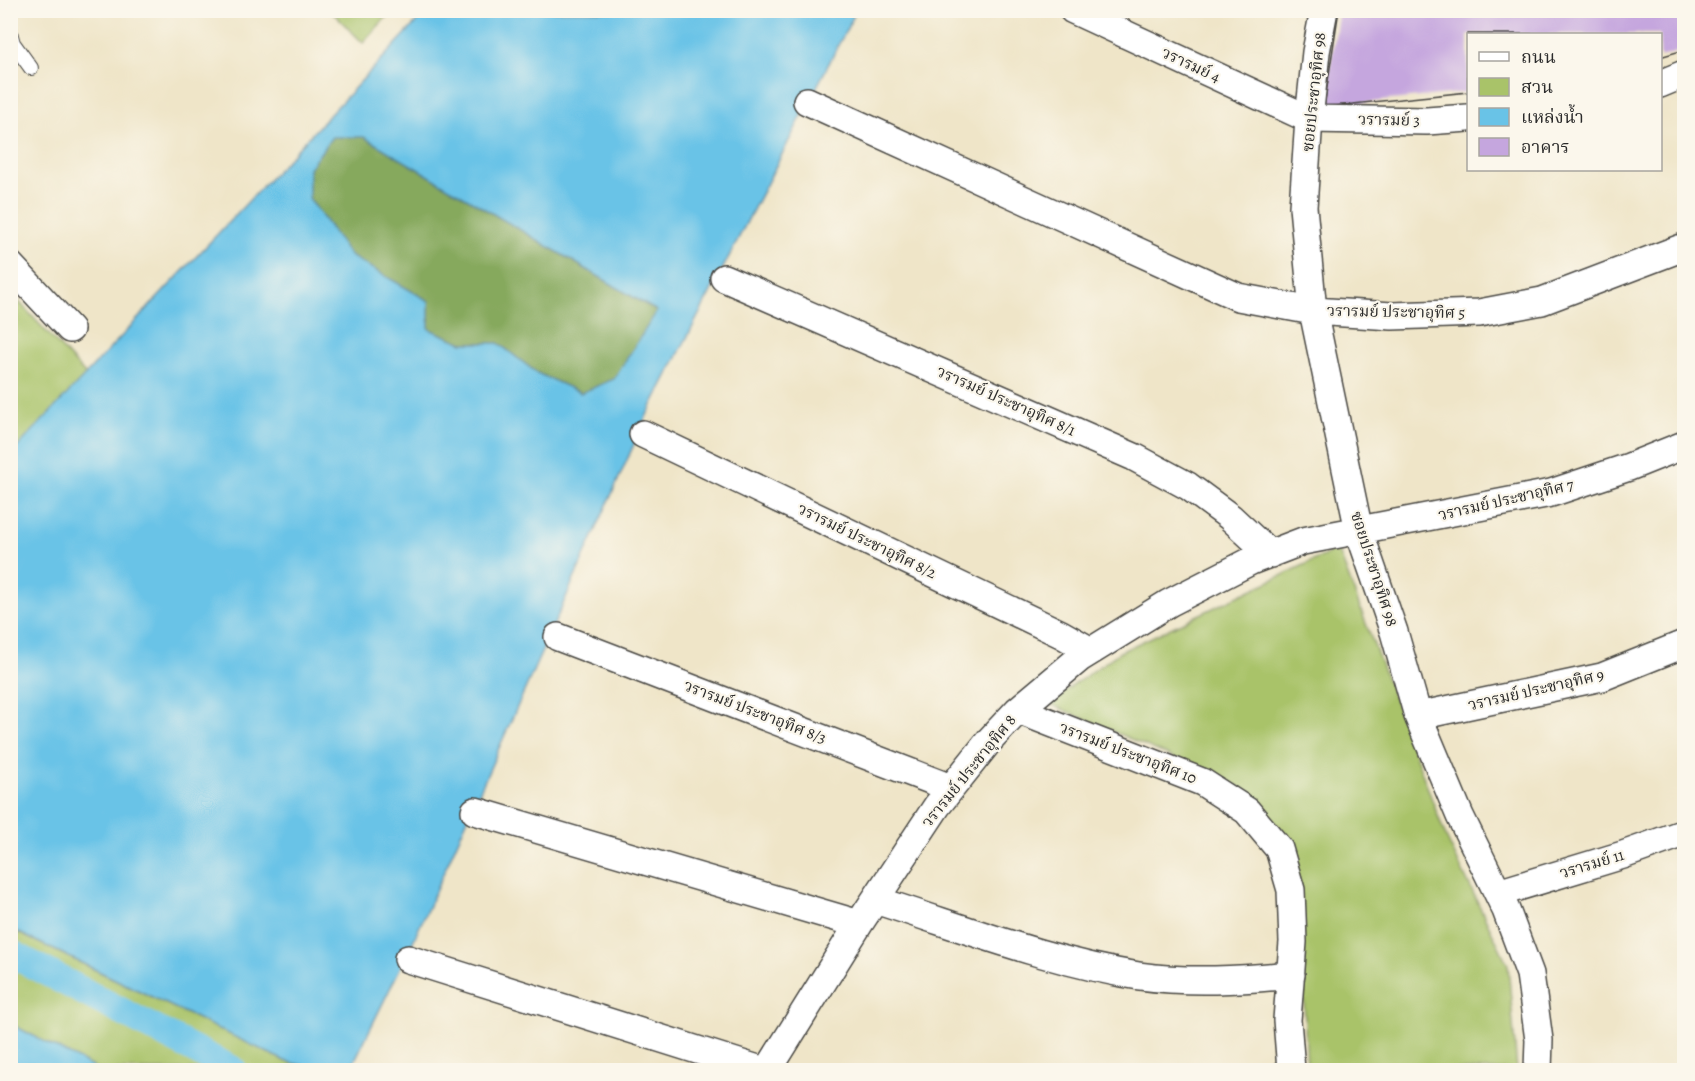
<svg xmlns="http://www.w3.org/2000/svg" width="1695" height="1081" font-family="Alegreya,'Noto Serif Thai',serif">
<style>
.green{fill:#a9c369;stroke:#6a774a;stroke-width:1.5}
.forest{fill:#86a95d;stroke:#586a44;stroke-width:1.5}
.water{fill:#69c3e7;stroke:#4a7789;stroke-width:1.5;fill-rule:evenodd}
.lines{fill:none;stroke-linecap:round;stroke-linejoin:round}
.canal{stroke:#69c3e7;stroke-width:28}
.building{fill:#c5a6de}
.lane-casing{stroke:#484743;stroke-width:16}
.street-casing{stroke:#484743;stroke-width:30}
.lane{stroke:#fff;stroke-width:14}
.street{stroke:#fff;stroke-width:27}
.labels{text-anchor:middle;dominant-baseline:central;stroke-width:4.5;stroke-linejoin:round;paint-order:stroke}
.street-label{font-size:16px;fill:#2b2b2b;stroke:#fbf7ec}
</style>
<rect width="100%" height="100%" fill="#fbf7ec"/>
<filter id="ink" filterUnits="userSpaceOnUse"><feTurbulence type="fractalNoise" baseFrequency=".0167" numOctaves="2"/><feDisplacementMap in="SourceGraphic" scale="12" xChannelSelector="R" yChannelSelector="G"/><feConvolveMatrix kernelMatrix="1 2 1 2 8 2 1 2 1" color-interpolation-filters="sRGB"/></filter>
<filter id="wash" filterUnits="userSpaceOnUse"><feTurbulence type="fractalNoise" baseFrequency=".008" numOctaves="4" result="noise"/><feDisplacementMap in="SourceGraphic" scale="24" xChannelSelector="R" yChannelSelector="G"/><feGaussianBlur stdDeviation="1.35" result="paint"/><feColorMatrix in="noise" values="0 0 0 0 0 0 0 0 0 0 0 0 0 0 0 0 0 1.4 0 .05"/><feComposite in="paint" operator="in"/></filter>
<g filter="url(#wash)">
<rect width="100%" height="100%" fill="#efe5c8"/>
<path class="green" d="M331,11H392L363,43Z
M11,293L86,375L11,455Z
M1338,549L1446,837L1508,965L1517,1070H1307L1303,974L1294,842L1238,786L1048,703L1120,652Z
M10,929L285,1061L320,1070H98L11,1024Z"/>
<path class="forest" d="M332,137H364L658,312L614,379L581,393L537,373L498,343H463L429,329V301L350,256L309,198V168Z"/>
<path class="water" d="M427,11H856L647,415L411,946L350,1070H320L285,1061L11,929L10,455ZM332,137H364L657,311L614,379L581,393L537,373L498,343H463L429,329V301L350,256L309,198V168Z
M10,1024H11L98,1070H11Z"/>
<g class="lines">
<path class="canal" d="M10,953L233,1070"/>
</g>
<g id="blocks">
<path class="building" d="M1339,10H1684V50L1660,57V34H1468V92L1324,107Z"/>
</g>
</g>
<g filter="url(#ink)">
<use href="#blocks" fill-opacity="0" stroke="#484743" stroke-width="1.5"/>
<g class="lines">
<g class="lane-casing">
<path id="lane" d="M10,32L13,43L31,68"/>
</g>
<g class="street-casing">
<path id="street" d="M1073,10L1309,119L1427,121L1468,118
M1324,10L1316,52L1309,119L1303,207L1313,311L1359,531L1394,632L1418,716L1460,816L1506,910L1530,974L1539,1040L1538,1070
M1660,84L1684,74
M807,101L1238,297L1313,311L1392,316L1479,313L1542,301L1684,247
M10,265L70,329
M724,278L1134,457L1188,486L1230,517L1270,554
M643,434L1061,634L1091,651
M558,637L951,788
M1018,710L1202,782L1247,811L1279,849L1291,890L1293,942L1287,1020L1291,1070
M1418,716L1602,677L1684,644
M475,811L859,924
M1498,893L1623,855L1684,833
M875,900C961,927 1050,962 1139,976C1190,983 1240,980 1291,975
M408,959L761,1070
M768,1070L859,924L937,806L989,741L1018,710L1080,658L1169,603L1251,561L1303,541L1551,493L1629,467L1684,445"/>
</g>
<use href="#lane" class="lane"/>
<use href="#street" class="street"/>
</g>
</g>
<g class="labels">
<g class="street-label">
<text transform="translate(1191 65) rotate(25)">วรารมย์ 4</text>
<text transform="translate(1314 92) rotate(-84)">ซอยประชาอุทิศ 98</text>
<text transform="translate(1389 120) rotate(1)">วรารมย์ 3</text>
<text transform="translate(1396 312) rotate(1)">วรารมย์ ประชาอุทิศ 5</text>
<text transform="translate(1006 401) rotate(24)">วรารมย์ ประชาอุทิศ 8/1</text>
<text transform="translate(1506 500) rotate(-13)">วรารมย์ ประชาอุทิศ 7</text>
<text transform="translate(867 541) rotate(26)">วรารมย์ ประชาอุทิศ 8/2</text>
<text transform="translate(1374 569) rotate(72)">ซอยประชาอุทิศ 98</text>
<text transform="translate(1536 690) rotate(-13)">วรารมย์ ประชาอุทิศ 9</text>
<text transform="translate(755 712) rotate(21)">วรารมย์ ประชาอุทิศ 8/3</text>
<text transform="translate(1128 753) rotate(21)">วรารมย์ ประชาอุทิศ 10</text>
<text transform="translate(969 771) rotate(-51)">วรารมย์ ประชาอุทิศ 8</text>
<text transform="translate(1592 864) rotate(-17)">วรารมย์ 11</text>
</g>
</g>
<rect width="1695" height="1081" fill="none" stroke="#fbf7ec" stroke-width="36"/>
<rect x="1467" y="33" width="195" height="138" fill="#fbf7ec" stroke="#a8a59f" stroke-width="1.5"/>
<rect x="1479" y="52" width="30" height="9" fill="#ffffff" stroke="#a8a59f" stroke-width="1.5"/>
<text x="1521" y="63" font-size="18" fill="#2b2b2b">ถนน</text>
<rect x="1479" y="78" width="30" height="18" fill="#a9c369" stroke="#a8a59f" stroke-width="1.5"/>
<text x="1521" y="93" font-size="18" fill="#2b2b2b">สวน</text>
<rect x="1479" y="108" width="30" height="18" fill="#69c3e7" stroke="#a8a59f" stroke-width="1.5"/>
<text x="1521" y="123" font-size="18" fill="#2b2b2b">แหล่งน้ำ</text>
<rect x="1479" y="138" width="30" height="18" fill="#c5a6de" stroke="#a8a59f" stroke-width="1.5"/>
<text x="1521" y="153" font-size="18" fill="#2b2b2b">อาคาร</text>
</svg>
